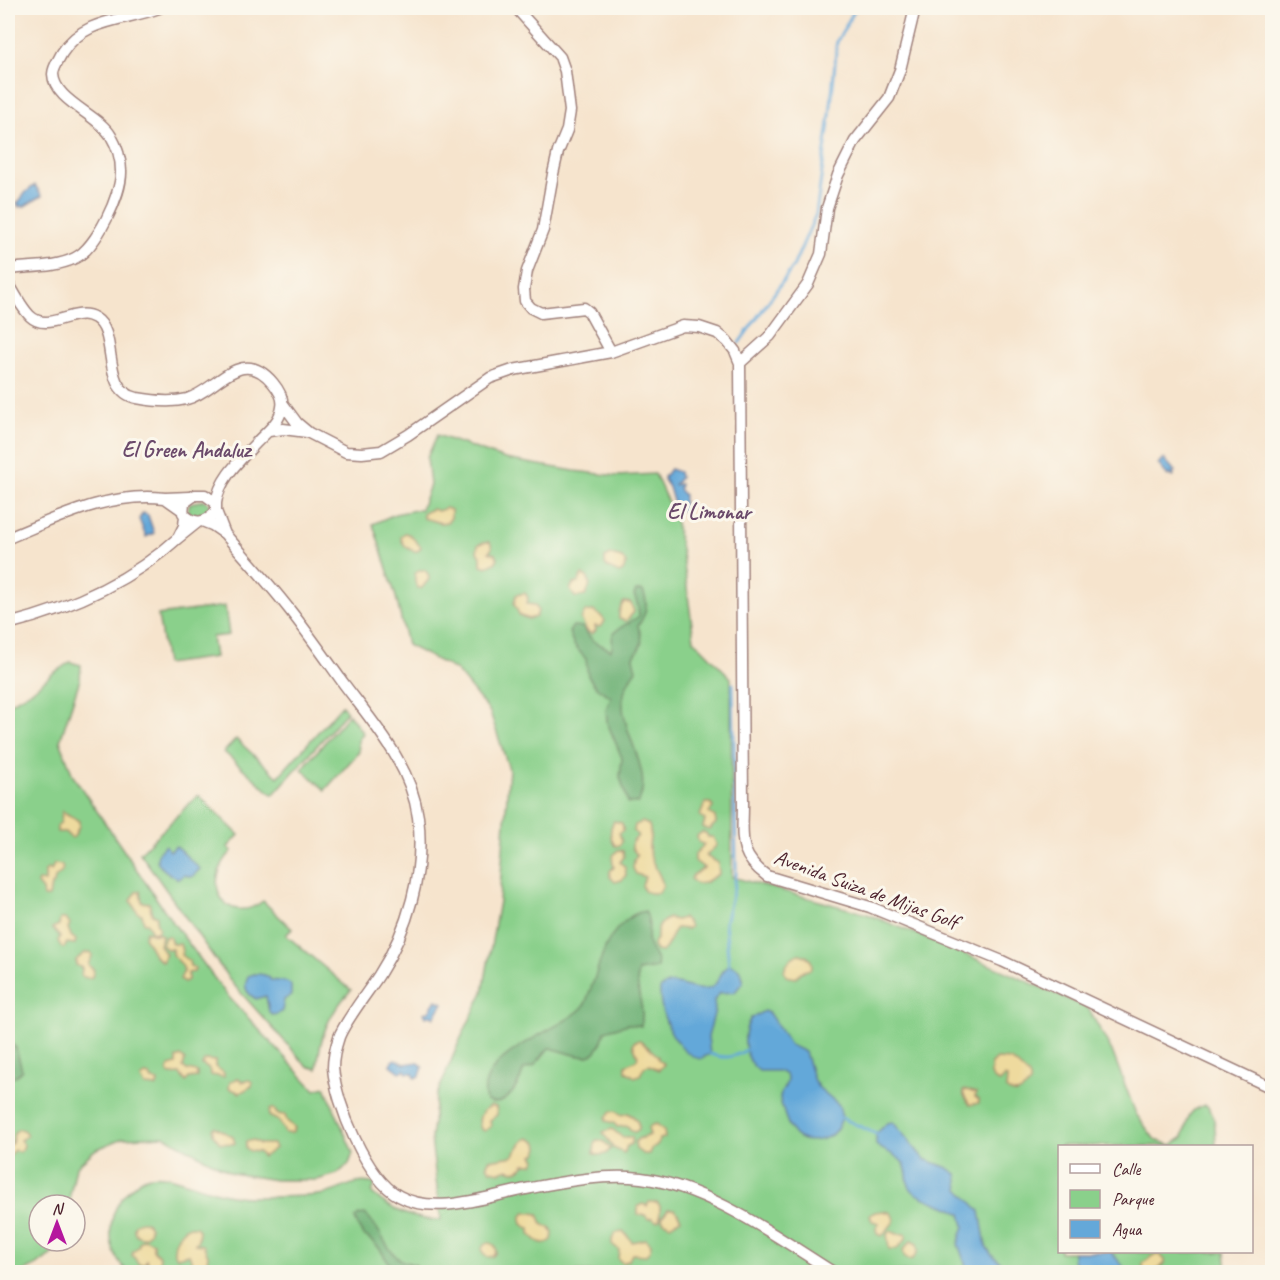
<svg xmlns="http://www.w3.org/2000/svg" width="1280" height="1280" font-family="Caveat,sans-serif">
<style>
.green{fill:#8ad08b;stroke:#6a785b;stroke-width:1.5}
.forest{fill:#6fb277;stroke:#5c6851;stroke-width:1.5}
.sand{fill:#eeda9e;stroke:#9c7c64;stroke-width:1.5}
.water{fill:#64a8d9;stroke:#576482;stroke-width:1.5}
.lines{fill:none;stroke-linecap:round;stroke-linejoin:round}
.stream{stroke:#64a8d9;stroke-width:3}
.street-casing{stroke:#a0827c;stroke-width:13}
.street{stroke:#fff;stroke-width:10}
.labels{text-anchor:middle;dominant-baseline:central;stroke-width:6;stroke-linejoin:round;paint-order:stroke}
.street-label{font-size:21px;fill:#4a1f2b;stroke:#fbf7ec}
.neighbourhood-label{font-size:22px;font-weight:bold;fill:#6b4a6b;stroke:#fbf7ec}
</style>
<rect width="100%" height="100%" fill="#fbf7ec"/>
<filter id="ink" filterUnits="userSpaceOnUse"><feTurbulence type="fractalNoise" baseFrequency=".0167" numOctaves="2"/><feDisplacementMap in="SourceGraphic" scale="12" xChannelSelector="R" yChannelSelector="G"/><feConvolveMatrix kernelMatrix="1 2 1 2 8 2 1 2 1" color-interpolation-filters="sRGB"/></filter>
<filter id="wash" filterUnits="userSpaceOnUse"><feTurbulence type="fractalNoise" baseFrequency=".008" numOctaves="4" result="noise"/><feDisplacementMap in="SourceGraphic" scale="24" xChannelSelector="R" yChannelSelector="G"/><feGaussianBlur stdDeviation="1.35" result="paint"/><feColorMatrix in="noise" values="0 0 0 0 0 0 0 0 0 0 0 0 0 0 0 0 0 1.4 0 .05"/><feComposite in="paint" operator="in"/></filter>
<g filter="url(#wash)">
<rect width="100%" height="100%" fill="#f6e4cd"/>
<path class="green" d="M437,435L505,459L574,471L617,476L655,474L675,518L684,565L694,640L731,678L732,877L867,914L949,947L1088,1008L1112,1051L1136,1114L1155,1140L1171,1145L1183,1137C1188,1120 1187,1109 1206,1105C1217,1115 1215,1133 1216,1146H1060V1252H1225L1227,1272H128C104,1250 106,1213 128,1191C134,1185 142,1177 151,1176C161,1174 172,1178 182,1181C206,1188 229,1198 254,1197C275,1197 297,1197 318,1195C341,1193 352,1177 375,1184L372,1193C392,1211 413,1220 441,1220L431,1139L436,1097L459,1042L483,992L499,901L509,769L490,712L456,670L407,645L396,597L373,524L395,514L421,509L430,485L427,458Z
M205,500L211,506V512L198,518L187,512L190,503Z
M225,606L229,635L212,637L215,657L166,664L158,615Z
M70,662L81,665L80,679L60,741L73,776L169,917L226,994L315,1090L325,1087L353,1153L349,1164L337,1174L317,1180H275L232,1173L164,1136L123,1138L95,1150L76,1167L70,1195L71,1205H39V1241H69L37,1265L23,1272H8V704L33,690L52,674Z
M342,705L347,712L273,795L224,752L236,739L278,777Z
M349,714L363,733L358,741L359,752L325,790L302,769Z
M198,795L239,835L228,847L232,851C198,887 229,927 263,901L292,929L286,935L351,990C328,1015 320,1035 317,1069L307,1066L232,983L140,853Z"/>
<path class="forest" d="M636,591H643C649,604 646,614 638,626C644,642 643,644 633,658L636,670C630,678 624,689 623,699C620,733 655,771 638,803H628L620,777L622,758L607,722L606,709L611,697L596,687L588,676L586,659L574,645L569,632L573,626L582,627L593,641L611,650C614,644 611,640 613,634C615,629 633,621 639,616L638,606L634,595Z
M645,911C651,922 648,930 648,941C649,951 660,958 657,968L638,971C634,990 646,1007 641,1026L628,1024L605,1031C595,1070 579,1054 549,1048L534,1066L524,1069C519,1085 506,1110 486,1101C473,1055 556,1033 581,1009C586,1005 587,998 589,993C600,968 601,943 622,924C630,917 634,913 645,911Z
M8,1040L16,1048L22,1070L17,1075L8,1080Z
M365,1214C379,1225 384,1247 398,1258C402,1262 411,1263 416,1265L420,1272H395C388,1264 385,1256 379,1248C367,1234 362,1240 355,1218L359,1215Z"/>
<path class="sand" d="M446,508L451,510V518L447,522L441,523L423,518V513L432,509L438,511Z
M405,533L410,535L421,547L418,551C410,552 401,544 401,536Z
M484,542H490L492,548L489,552L495,554L498,558L495,563L487,567L481,565V556L477,552L478,545Z
M611,555L622,558L626,563L623,571L619,573L608,568L605,564V558Z
M419,570H425L428,574L429,579L422,588H418L415,582V574Z
M582,575L587,577C592,584 589,589 585,596L575,597L570,590L573,584L578,583Z
M525,593L528,598L527,604L535,605L538,611L536,617L529,619L520,616L514,604L516,595Z
M624,602L631,603L634,612L626,621L619,619C619,612 619,608 624,602Z
M593,611L601,616L605,621L601,627L595,626L596,630L592,634L587,631L581,619L585,612Z
M705,803H710L713,807L709,813L715,817L716,823L709,830L703,827L705,820L700,816Z
M62,811L79,821V826L74,837L71,838L65,832H57V826L61,822Z
M614,821L622,823L623,830L619,833L622,841L620,845L615,846C610,838 609,829 614,821Z
M642,822L649,825C652,835 649,840 649,849C650,863 660,872 663,885L659,893H650L644,891L642,885L645,877L636,874L633,868L634,860L637,855L632,848V842L638,836L634,831L635,825Z
M702,832L706,833L708,837H713L717,845L706,856L718,863L719,874L704,883L696,884L691,879L693,875L704,868L695,861V854L704,845L698,841L697,836Z
M618,850L623,851L624,857L620,862L625,867L626,875L622,880L615,882L610,877V871L614,867C611,859 612,856 618,850Z
M54,864L62,865C64,873 60,873 55,878L54,884L51,885L49,897H43L42,890L37,884L38,881L45,882V871L48,869L51,871Z
M140,891L142,902L149,903L152,914L157,916L156,921L159,929L156,933L152,932L147,923H144L142,914L138,913L131,901L136,892Z
M669,918L676,920L683,918L687,921L690,927L687,929L676,928C670,933 671,945 662,952L656,951L653,946L654,941L657,939C656,929 660,922 669,918Z
M60,919H65L70,924L68,928L71,936L76,940L75,944L67,943L64,948H62L58,941L60,937L52,928L59,925Z
M146,931L152,934H160L162,936L159,945L166,954L162,962C151,955 151,946 144,937Z
M169,936L172,944H180L182,951L181,955L189,961L190,966L195,968L194,972L188,973V980L184,982L180,979L184,971L182,965L172,954V949H167L162,945L165,937Z
M91,952L92,956L88,965L94,970L92,977L87,978L81,976L82,968L76,965V960L85,953Z
M800,954C808,956 814,960 811,969L801,972L796,978L786,976L784,971C786,964 792,955 800,954Z
M640,1040L658,1056V1059L664,1064L659,1070L649,1065L644,1067L640,1075L635,1077L626,1071V1065L636,1060L638,1057L633,1044L635,1041Z
M181,1056L185,1060L183,1067L187,1070L197,1072V1077L189,1078L186,1082L180,1074L170,1075L168,1073L169,1066L176,1064V1058Z
M997,1059C1013,1059 1013,1061 1024,1071C1029,1076 1031,1077 1030,1084C1022,1091 1015,1098 1006,1089L1007,1078L1005,1077L1000,1082C991,1080 989,1073 992,1064Z
M207,1060L215,1061V1066L224,1073V1077L211,1075L209,1069L202,1065L204,1061Z
M145,1075L150,1076L152,1080L158,1081L157,1087L145,1086L141,1078Z
M238,1078L242,1082L249,1080L252,1082V1086L240,1093L229,1088L230,1082Z
M967,1090L976,1093L975,1097L979,1100V1103L970,1105L964,1096L963,1091Z
M491,1106L496,1107L497,1115L490,1120L491,1126L485,1131L481,1129C477,1119 480,1111 491,1106Z
M270,1109H274L277,1114L285,1115L287,1121L295,1128L292,1133H285L279,1121L269,1116Z
M616,1111L622,1115L628,1113C635,1117 639,1121 639,1129L635,1132L631,1131L628,1126L617,1127L614,1123L606,1121V1117L611,1112Z
M657,1124L664,1131L665,1138L659,1139L658,1144L651,1149L649,1154H643L636,1149L635,1142L638,1139L650,1135L648,1128L652,1125Z
M215,1127L233,1137L235,1143L233,1144L220,1143L213,1134V1129Z
M19,1129L23,1130L27,1136L20,1140L24,1145L22,1150L19,1152L14,1150L11,1155L8,1154V1146L12,1143L14,1133Z
M612,1129L622,1137H632V1144L627,1146L624,1153L613,1148C611,1141 606,1140 603,1132Z
M529,1138L538,1143L539,1148L537,1153L533,1155L536,1159L533,1164H525C520,1171 515,1173 508,1169L500,1172L490,1170L487,1165L489,1160L513,1156L524,1140Z
M253,1140L260,1144H273L275,1148L263,1157L259,1152L250,1151L246,1148V1142Z
M598,1140L603,1141L611,1148L606,1154L598,1155L594,1154L595,1141Z
M649,1202H657L660,1206V1220L656,1221L652,1218L648,1219L645,1215H638V1206L643,1204L647,1206Z
M668,1209H675L681,1219L670,1225L663,1221L662,1217Z
M884,1211L891,1213L894,1219L893,1223L882,1236L877,1234L876,1228L879,1223L872,1221L870,1215L875,1212Z
M525,1212L538,1214L542,1224L550,1228L553,1233L552,1240C543,1247 536,1241 530,1234V1229L522,1224L521,1218Z
M134 1229a8 8 0 1 1 16 0a8 8 0 1 1-16 0Z
M187,1227H196L199,1230L198,1240L195,1244L203,1245L208,1255L206,1268L200,1271L194,1268L189,1254L177,1257L174,1253C173,1243 179,1232 187,1227Z
M891,1231L897,1234H906V1239L897,1249H889L887,1234Z
M624,1232L632,1242L646,1239L651,1244L650,1251L646,1255L632,1254L629,1260L623,1263L618,1259L619,1250L612,1244V1239L616,1233Z
M145,1239L153,1243V1250L160,1256L159,1265L155,1268L150,1266L147,1260L144,1264H139L132,1255L133,1251L138,1247L140,1241Z
M911,1241L917,1244L918,1251L914,1258L910,1260L904,1256L903,1250Z
M482 1250a7 7 0 1 1 14 0a7 7 0 1 1-14 0Z
M1155,1255H1160L1165,1260V1264L1154,1271L1147,1272L1143,1269V1263Z"/>
<path class="water" d="M35,185L42,196L23,207L20,205L19,207L17,204L26,192Z
M1164,459L1175,471L1173,472L1174,476L1173,477L1170,474L1168,476L1158,464Z
M670,469L679,472L680,478L674,485L680,484L679,489L684,495L683,510L676,512L669,487L664,480V477Z
M143,513L148,515L154,533L146,537L139,519Z
M165,845L170,851L176,846L200,869L192,877L184,875L178,879C163,870 147,862 165,845Z
M729,965C739,966 743,973 743,982L735,992L720,993L714,1000L715,1010L708,1037L710,1054L700,1059C674,1051 659,1013 660,989C672,975 691,993 707,989C719,987 719,971 729,965Z
M254,974C261,974 267,974 271,980L287,982L291,985V995L284,1000L282,1011L278,1014L272,1015L269,1012L266,996L256,999C246,993 243,987 248,976Z
M436,1000L443,1003L434,1018L430,1015L426,1017L424,1013L429,1011Z
M764,1011L769,1013L790,1045L805,1052L814,1081L818,1087L839,1105L842,1118C840,1122 839,1127 836,1130C827,1142 804,1145 794,1134C786,1125 783,1109 780,1099C780,1089 790,1085 786,1075L779,1071H759C743,1059 741,1034 751,1018Z
M395,1059L405,1064L418,1062L423,1067L420,1076L415,1078L413,1073H407L405,1070L400,1072L391,1065L392,1061Z
M893,1122L924,1159L948,1168L957,1174L959,1189L980,1211L986,1246L991,1254L1012,1272H968L958,1244L964,1226L961,1214C948,1205 928,1202 914,1192C904,1185 910,1172 903,1163C896,1153 884,1152 876,1145V1134L887,1123Z
M1073,1252H1111L1128,1272H1081L1073,1260Z"/>
<g class="lines">
<path class="stream" d="M739,343L793,267L816,214L830,115L837,41L856,8
M729,965L725,923L734,888L736,874L733,684
M710,1054C725,1059 733,1058 746,1050
M842,1118L876,1134"/>
</g>
</g>
<g filter="url(#ink)">
<g class="lines">
<g class="street-casing">
<path id="street" d="M516,8L560,57L565,71L570,111L567,130L558,152L553,174L543,230L527,271L524,289L525,301L531,308L541,313L584,308L589,312L611,352
M8,269C30,266 55,268 75,258C96,248 122,194 121,171C121,160 117,146 111,136C98,114 54,101 53,74C53,67 59,59 62,53C84,18 124,21 159,8
M8,282C14,293 21,307 30,316C49,334 74,305 95,318C120,333 99,390 137,398C153,401 171,403 187,399C217,391 241,344 273,383C278,389 284,398 282,407C280,423 266,432 256,443C240,460 219,479 216,503
M740,363L770,336L808,284L821,254L827,208L838,175L855,141L889,98L900,70L915,8
M283,404L297,423L309,433L346,452L362,453L381,451L408,435L490,378L513,370L611,352L683,326L699,327L717,333L727,341L735,351L740,363L743,804C743,838 737,854 767,876L870,907L1002,961L1272,1088
M269,431L283,429L307,432
M195,495H205L216,503V511C206,524 193,525 183,513L184,503Z
M182,510L165,498L190,497
M185,516L184,526L178,538L198,522
M202,521L212,525L225,534L216,511
M225,534C246,559 269,583 289,609C308,633 326,659 344,684C374,724 411,765 418,817C425,871 408,930 379,975C368,992 345,1021 339,1037C336,1046 333,1059 333,1068C336,1104 366,1178 399,1196C436,1217 491,1195 531,1188C566,1181 605,1174 641,1178C708,1186 777,1237 833,1272
M8,538C57,518 110,491 165,498
M8,624C71,608 130,582 178,538"/>
</g>
<use href="#street" class="street"/>
</g>
</g>
<g class="labels">
<g class="street-label">
<text transform="translate(866 889) rotate(20)">Avenida Suiza de Mijas Golf</text>
</g>
<g class="neighbourhood-label">
<text x="186" y="450">El Green Andaluz</text>
<text x="709" y="512">El Limonar</text>
</g>
</g>
<rect width="1280" height="1280" fill="none" stroke="#fbf7ec" stroke-width="30"/>
<rect x="1058" y="1145" width="195" height="108" fill="#fbf7ec" stroke="#b4a19f" stroke-width="1.5"/>
<rect x="1070" y="1164" width="30" height="9" fill="#ffffff" stroke="#b4a19f" stroke-width="1.5"/>
<text x="1112" y="1175" font-size="18" fill="#4a1f2b">Calle</text>
<rect x="1070" y="1190" width="30" height="18" fill="#8ad08b" stroke="#b4a19f" stroke-width="1.5"/>
<text x="1112" y="1205" font-size="18" fill="#4a1f2b">Parque</text>
<rect x="1070" y="1220" width="30" height="18" fill="#64a8d9" stroke="#b4a19f" stroke-width="1.5"/>
<text x="1112" y="1235" font-size="18" fill="#4a1f2b">Agua</text>
<g transform="translate(57 1223)"><circle r="28" fill="#fbf7ec" stroke="#b4a19f" stroke-width="1.5"/>
<path d="M0-4.5L10 22L0 15L-10 22Z" fill="#b5179e"/>
<text y="-9" font-size="16" font-weight="bold" text-anchor="middle" fill="#4a1f2b">N</text>
</g>
</svg>
